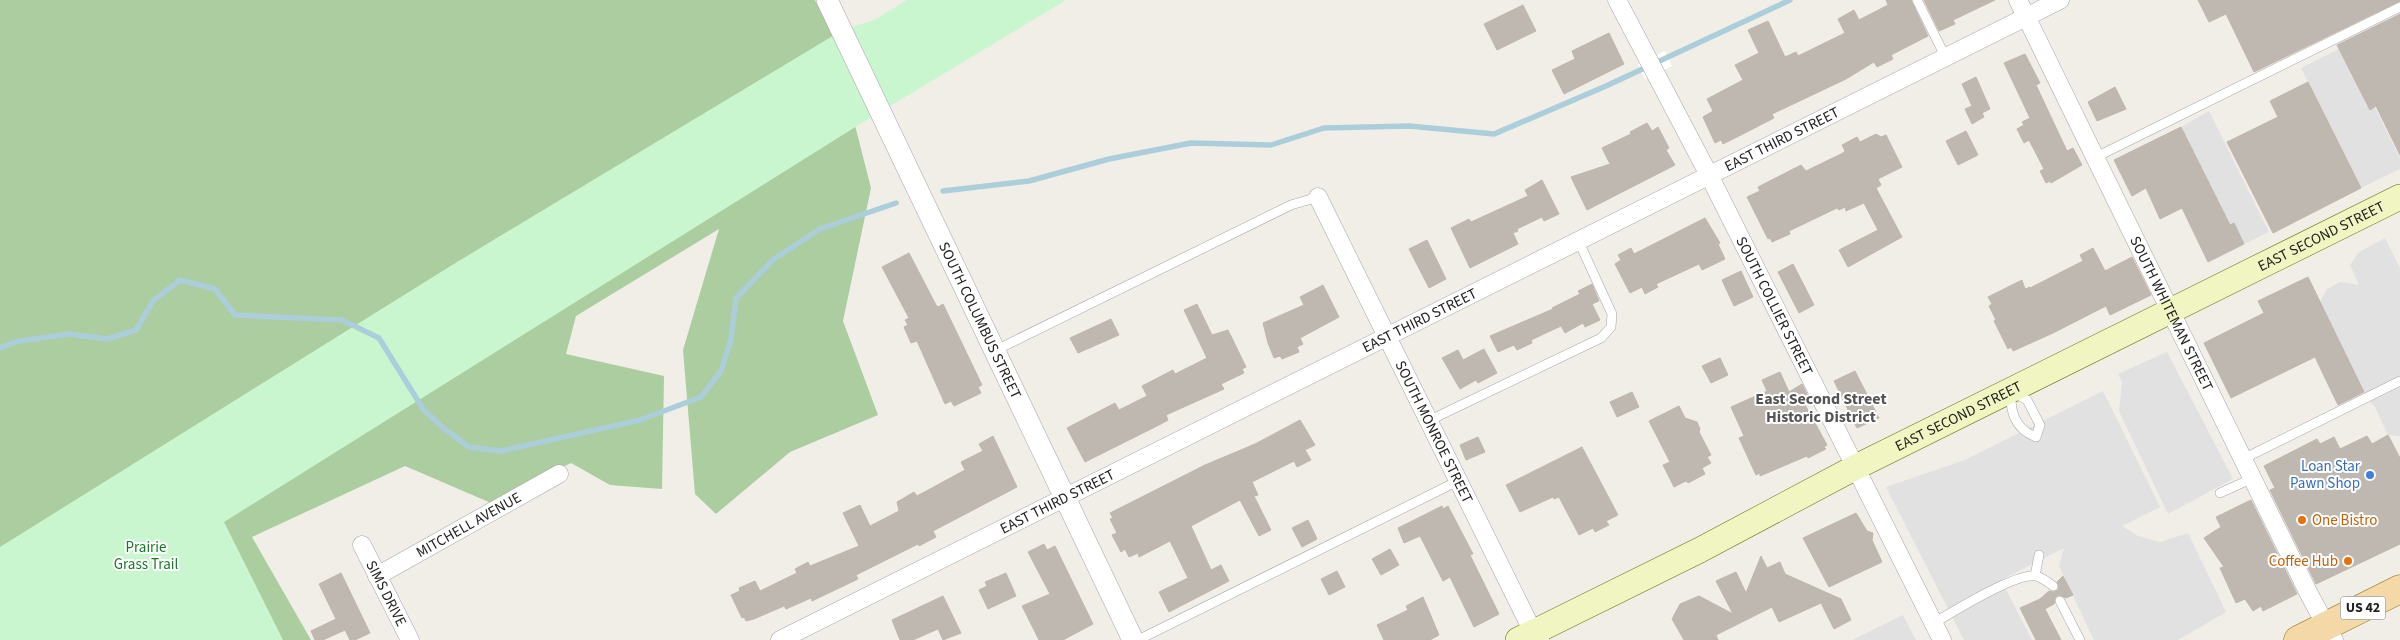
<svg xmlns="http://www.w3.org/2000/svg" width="2400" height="640" font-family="'Source Sans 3',sans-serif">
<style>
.forest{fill:#abcda0}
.park{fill:#caf6cf}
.parking{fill:#e1e1e1}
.pier{fill:#fff}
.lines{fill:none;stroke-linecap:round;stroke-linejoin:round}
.stream{stroke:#acceda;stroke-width:5.5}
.building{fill:#beb8b1;stroke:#c1b6ac}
.service-casing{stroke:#a5a5a5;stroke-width:10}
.minor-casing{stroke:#a5a5a5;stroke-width:19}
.tertiary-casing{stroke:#a5a5a5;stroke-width:22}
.secondary-casing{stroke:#62720e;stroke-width:26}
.primary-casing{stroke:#926c0c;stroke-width:29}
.service{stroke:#fff;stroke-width:9}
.minor{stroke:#fff;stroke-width:18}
.tertiary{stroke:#fff;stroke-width:21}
.secondary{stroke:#f0f5c1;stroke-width:25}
.primary{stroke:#f5d8a8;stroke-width:28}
.shop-dot{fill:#3f7fe0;stroke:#fff;stroke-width:2}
.food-dot{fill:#e8710a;stroke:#fff;stroke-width:2}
.labels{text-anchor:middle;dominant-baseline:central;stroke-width:4;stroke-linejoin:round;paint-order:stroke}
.shield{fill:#fff;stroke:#646464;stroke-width:1}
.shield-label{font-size:14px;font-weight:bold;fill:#212121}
.street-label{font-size:15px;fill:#212121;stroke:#fff}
.shop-label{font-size:15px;fill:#366cbe;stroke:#fff;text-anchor:end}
.food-label{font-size:15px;fill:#c56008;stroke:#fff;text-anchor:start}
.park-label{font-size:15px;fill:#147922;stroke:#fff}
.neighbourhood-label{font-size:16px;font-weight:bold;fill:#545454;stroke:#fff}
</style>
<rect width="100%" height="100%" fill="#f1eee8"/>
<path class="forest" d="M0,0H815L832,35L871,188L843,321L878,415L790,452L716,514L695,494L683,350L719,229L576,316L566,354L664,376L662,489L610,485L571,463L491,503L405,466L252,537L311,640H0Z"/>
<path class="park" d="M907,0H1066L857,126L224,522L283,640H0V547L457,262L841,31L876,19Z"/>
<path class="parking" d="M2339,49L2370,109L2375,107L2400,158V169L2361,188L2301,68Z
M2209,111L2269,232L2244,244L2234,224L2230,225L2181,127Z
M2385,238L2400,268V436L2388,435L2375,407L2364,394L2320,302L2327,289L2340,282L2359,285L2350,265L2359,252Z
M2167,352L2233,479L2168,514L2119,411L2122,382L2118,374Z
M2103,391L2160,507L2122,526L2138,536L2160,542L2188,533L2226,612L2178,640H2094L2059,566L2064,548L2001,580L2032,640H1964L1886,487L1965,460Z
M1903,615L1916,640H1852Z"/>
<path class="pier" d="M1665,51L1672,66L1645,79L1638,64Z"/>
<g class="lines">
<path class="stream" d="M943,191L1029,181L1109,159L1191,143L1271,145L1324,128L1409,126L1494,134L1606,86L1790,0
M0,348L19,341L70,334L107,339L136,330L153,301L180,280L215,289L235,315L342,320L379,338L423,409L443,428L469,447L501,451L640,420L701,397L721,371L731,339L736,298L774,259L820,229L896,203"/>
</g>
<path class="building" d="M1886,0H1911L1928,36L1891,55L1893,59L1877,67L1874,62L1846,79L1772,114L1774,118L1739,136L1723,144L1721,140L1715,143L1703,117L1713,111L1707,99L1743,80L1735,65L1759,53L1748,30L1768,21L1785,57L1796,52L1798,56L1845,33L1838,19L1854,10L1859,20L1888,5Z
M1924,0H1995L1953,20L1955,24L1939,31Z
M2198,0H2400V1L2254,72L2226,14L2209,22Z
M1523,5L1536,31L1497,50L1484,24Z
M2400,14V155L2376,106L2370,110L2337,45Z
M1609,33L1624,64L1564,94L1552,70L1575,59L1572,51Z
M2025,54L2040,83L2036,85L2067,151L2073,148L2082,165L2051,183L2050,181L2046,183L2040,171L2044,169L2029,140L2024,143L2017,129L2024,125L2022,122L2030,118L2004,63Z
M1976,77L1990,109L1982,113L1984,117L1972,124L1965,109L1972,106L1962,84Z
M2308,82L2361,188L2273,233L2227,142L2278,117L2270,101Z
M2115,87L2126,109L2097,121L2088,102Z
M1647,123L1652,131L1658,127L1669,148L1666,150L1675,165L1587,210L1571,177L1610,164L1602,148L1631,134L1630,132Z
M2181,127L2230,225L2234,223L2244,244L2208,262L2182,208L2160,219L2146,188L2132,196L2114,160Z
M1966,131L1978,155L1958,165L1946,141Z
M1876,134L1881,137L1886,135L1902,167L1878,179L1881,185L1876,188L1902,237L1848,267L1839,250L1878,230L1864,203L1846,211L1845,207L1839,210L1837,208L1789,231L1790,234L1772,242L1770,238L1768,239L1747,197L1760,191L1758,187L1801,165L1806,171L1843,153L1845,151L1842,145L1857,137L1860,142Z
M1542,180L1559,214L1544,221L1542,217L1517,229L1518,231L1513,233L1518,244L1470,268L1451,228L1469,219L1471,222L1528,196L1525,190Z
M1705,218L1720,243L1718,244L1725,259L1702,270L1699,264L1656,284L1658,287L1645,294L1642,287L1630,293L1615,264L1621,260L1618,255L1631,248L1634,254Z
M1427,240L1446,279L1429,288L1409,249Z
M2093,248L2105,271L2132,257L2151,295L2110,315L2106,306L2053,333L2013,351L2011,347L2008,349L1994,321L1996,320L1989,306L1992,304L1988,297L2022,280L2025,289L2030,287V288L2083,261L2080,255Z
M909,253L936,305L938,307L943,304L982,385L978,387L981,393L954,406L951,401L945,404L917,341L911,343L904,327L908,325L905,320L909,318L882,267Z
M1793,264L1814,305L1799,313L1778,272Z
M1741,271L1753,297L1734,306L1722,280Z
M2308,277L2364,392L2338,405L2315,357L2231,398L2204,343L2264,313L2258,301Z
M1592,284L1599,301L1592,304L1600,320L1585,327L1583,323L1565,333L1561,326L1531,340L1532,343L1517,350L1514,345L1498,352L1490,336L1553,309L1552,308L1580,294L1578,291Z
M1323,285L1339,317L1300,338L1303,344L1297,347L1299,352L1282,359L1280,356L1274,358L1268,343L1263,323L1304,305L1300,297Z
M1197,304L1212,335L1228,330L1246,367L1242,369L1244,373L1221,384L1224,389L1166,415L1168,420L1161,424L1085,462L1067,428L1115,403L1119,410L1147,396L1142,386L1173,370L1175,374L1207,358L1184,310Z
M1111,319L1119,335L1078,353L1070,338Z
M1484,349L1497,373L1478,383L1476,380L1460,389L1442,358L1458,350L1463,360Z
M1720,358L1728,375L1711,383L1702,366Z
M1855,371L1879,418L1857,428L1834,381Z
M1780,372L1789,392L1802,384L1809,398L1803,401L1827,445L1824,447L1826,449L1808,458L1807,456L1760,476V473L1756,475L1739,438L1744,436L1731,407L1767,391L1762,380Z
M1632,392L1639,407L1617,417L1610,402Z
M1679,406L1685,418L1697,422L1700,429L1699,432L1711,455L1707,457L1711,463L1702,468L1705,474L1688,483L1686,481L1674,487L1663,465L1670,462L1649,421Z
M1300,420L1315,445L1305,450L1311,460L1297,467L1294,461L1252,482L1258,495L1254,496L1271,530L1259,536L1240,500L1191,526L1211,570L1221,565L1229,581L1169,612L1159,592L1188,578L1170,541L1139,557L1138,553L1129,557L1125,549L1121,552L1112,535L1117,533L1110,519L1113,518L1110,513L1205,465L1255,444Z
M2388,435L2400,458V544L2316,584L2270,490L2275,488L2264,466L2317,439L2320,444L2334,437L2340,449L2367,436L2372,444Z
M993,436L1017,487L933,531L936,537L919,546L918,544L856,575L858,579L812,601L811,598L786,609L784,606L754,619L746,621L744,617L742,618L731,595L740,591L739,588L755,581L760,591L797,573L795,569L808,562L810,566L859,546L843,513L860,505L870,526L899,511L897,502L914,492L917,496L965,470L961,462L983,451L979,444Z
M1478,437L1485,452L1466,460L1460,445Z
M1582,447L1618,515L1606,521L1609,525L1595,532L1593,528L1579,535L1559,497L1554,499L1553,497L1520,512L1506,485Z
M2251,500L2297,594L2263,611L2261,606L2253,611L2245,599L2236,603L2220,568L2224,567L2204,538L2221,527L2216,517Z
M1442,506L1443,509L1448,506L1473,554L1470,555L1499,614L1474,627L1450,577L1443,581L1420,536L1404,543L1398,528Z
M1856,513L1867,531L1873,533L1872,540L1882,562L1829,587L1803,538Z
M1308,520L1317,539L1302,547L1292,528Z
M1044,544L1047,550L1055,546L1093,624L1063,640H1039L1022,606L1050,594L1028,552Z
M1390,549L1399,565L1381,575L1372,559Z
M1761,556L1767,568L1780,562L1785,574L1841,599L1851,620L1834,629L1821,603L1779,622L1772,607L1716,635L1718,640H1684L1672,619L1680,604L1699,596L1733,614L1716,581L1736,572L1746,593Z
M1337,571L1345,587L1329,595L1321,579Z
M341,573L370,633L355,640H350L345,630L323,640H315L311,631L336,619L319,584Z
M1006,573L1016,596L988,609L979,590L987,586L985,582Z
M2063,576L2073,595L2066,598L2058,595L2055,598L2054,604L2045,609L2061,640H2036L2020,608L2040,599L2049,591L2053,592L2058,590L2059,586L2057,582Z
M943,596L961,633L943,640L938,629L913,640H900L892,620Z
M1423,597L1439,635L1430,640H1384L1377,625L1408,610L1406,606Z"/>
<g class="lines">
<g class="service-casing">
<path id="service" d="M1917,0L1946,58
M2096,157L2400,7
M994,351L1291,205L1318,197
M2011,391L2027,400L2040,425L2036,437C2015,429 2010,412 2011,391Z
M1428,421L1601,338L1611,327L1612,314L1579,242
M2243,459L2400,381
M2220,493L2253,478
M2035,576L2039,555
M2060,601L2080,640
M1934,623C1952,612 2017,572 2036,576C2043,578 2048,582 2053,586
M1138,640L1458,481"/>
</g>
<g class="minor-casing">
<g id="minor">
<path id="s1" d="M1617,0L1710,177L1942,640"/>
<path id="s2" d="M2018,0L2309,594L2334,640"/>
<path id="s3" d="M1318,197L1533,632L1540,640"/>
<path id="s4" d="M362,545L410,640"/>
<path id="s5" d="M377,576L559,474"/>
<path id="s6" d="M780,640L2060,0"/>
</g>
</g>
<g class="tertiary-casing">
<g id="tertiary">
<path id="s7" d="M827,0L1133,640"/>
</g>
</g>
<g class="secondary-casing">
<g id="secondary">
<path id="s8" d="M1518,640L1700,550L1856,467L2400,197"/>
</g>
</g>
<g class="primary-casing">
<path id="primary" d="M2298,640L2400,589"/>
</g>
<use href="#service" class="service"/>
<use href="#minor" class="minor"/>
<use href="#tertiary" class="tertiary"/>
<use href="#secondary" class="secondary"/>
<use href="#primary" class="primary"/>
</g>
<circle class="shop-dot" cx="2370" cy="475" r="5"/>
<g class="food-dot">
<circle cx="2302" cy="520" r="5"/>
<circle cx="2348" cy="561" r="5"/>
</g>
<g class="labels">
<rect class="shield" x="2340.5" y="596.5" width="45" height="23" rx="4"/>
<g class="shield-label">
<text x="2363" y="608">US 42</text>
</g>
<g class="street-label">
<text stroke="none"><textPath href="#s6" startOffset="1120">EAST THIRD STREET</textPath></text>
<text stroke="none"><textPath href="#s8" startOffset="899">EAST SECOND STREET</textPath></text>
<text stroke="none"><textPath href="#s1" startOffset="344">SOUTH COLLIER STREET</textPath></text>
<text stroke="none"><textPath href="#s2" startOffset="349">SOUTH WHITEMAN STREET</textPath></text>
<text stroke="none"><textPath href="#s7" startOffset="355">SOUTH COLUMBUS STREET</textPath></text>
<text stroke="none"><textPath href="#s6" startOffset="715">EAST THIRD STREET</textPath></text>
<text stroke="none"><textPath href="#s8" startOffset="494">EAST SECOND STREET</textPath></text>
<text stroke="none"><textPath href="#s3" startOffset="262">SOUTH MONROE STREET</textPath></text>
<text stroke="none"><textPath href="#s6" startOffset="310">EAST THIRD STREET</textPath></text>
<text stroke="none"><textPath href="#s5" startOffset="105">MITCHELL AVENUE</textPath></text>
<text stroke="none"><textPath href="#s4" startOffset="54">SIMS DRIVE</textPath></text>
</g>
<g class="shop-label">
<text x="2360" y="466">Loan Star<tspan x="2360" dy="17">Pawn Shop</tspan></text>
</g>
<g class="food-label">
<text x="2312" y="520">One Bistro</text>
<text x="2338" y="561" text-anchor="end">Coffee Hub</text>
</g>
<g class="park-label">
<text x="146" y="547">Prairie<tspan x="146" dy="17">Grass Trail</tspan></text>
</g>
<g class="neighbourhood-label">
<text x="1821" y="399">East Second Street<tspan x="1821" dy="18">Historic District</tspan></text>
</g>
</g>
</svg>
